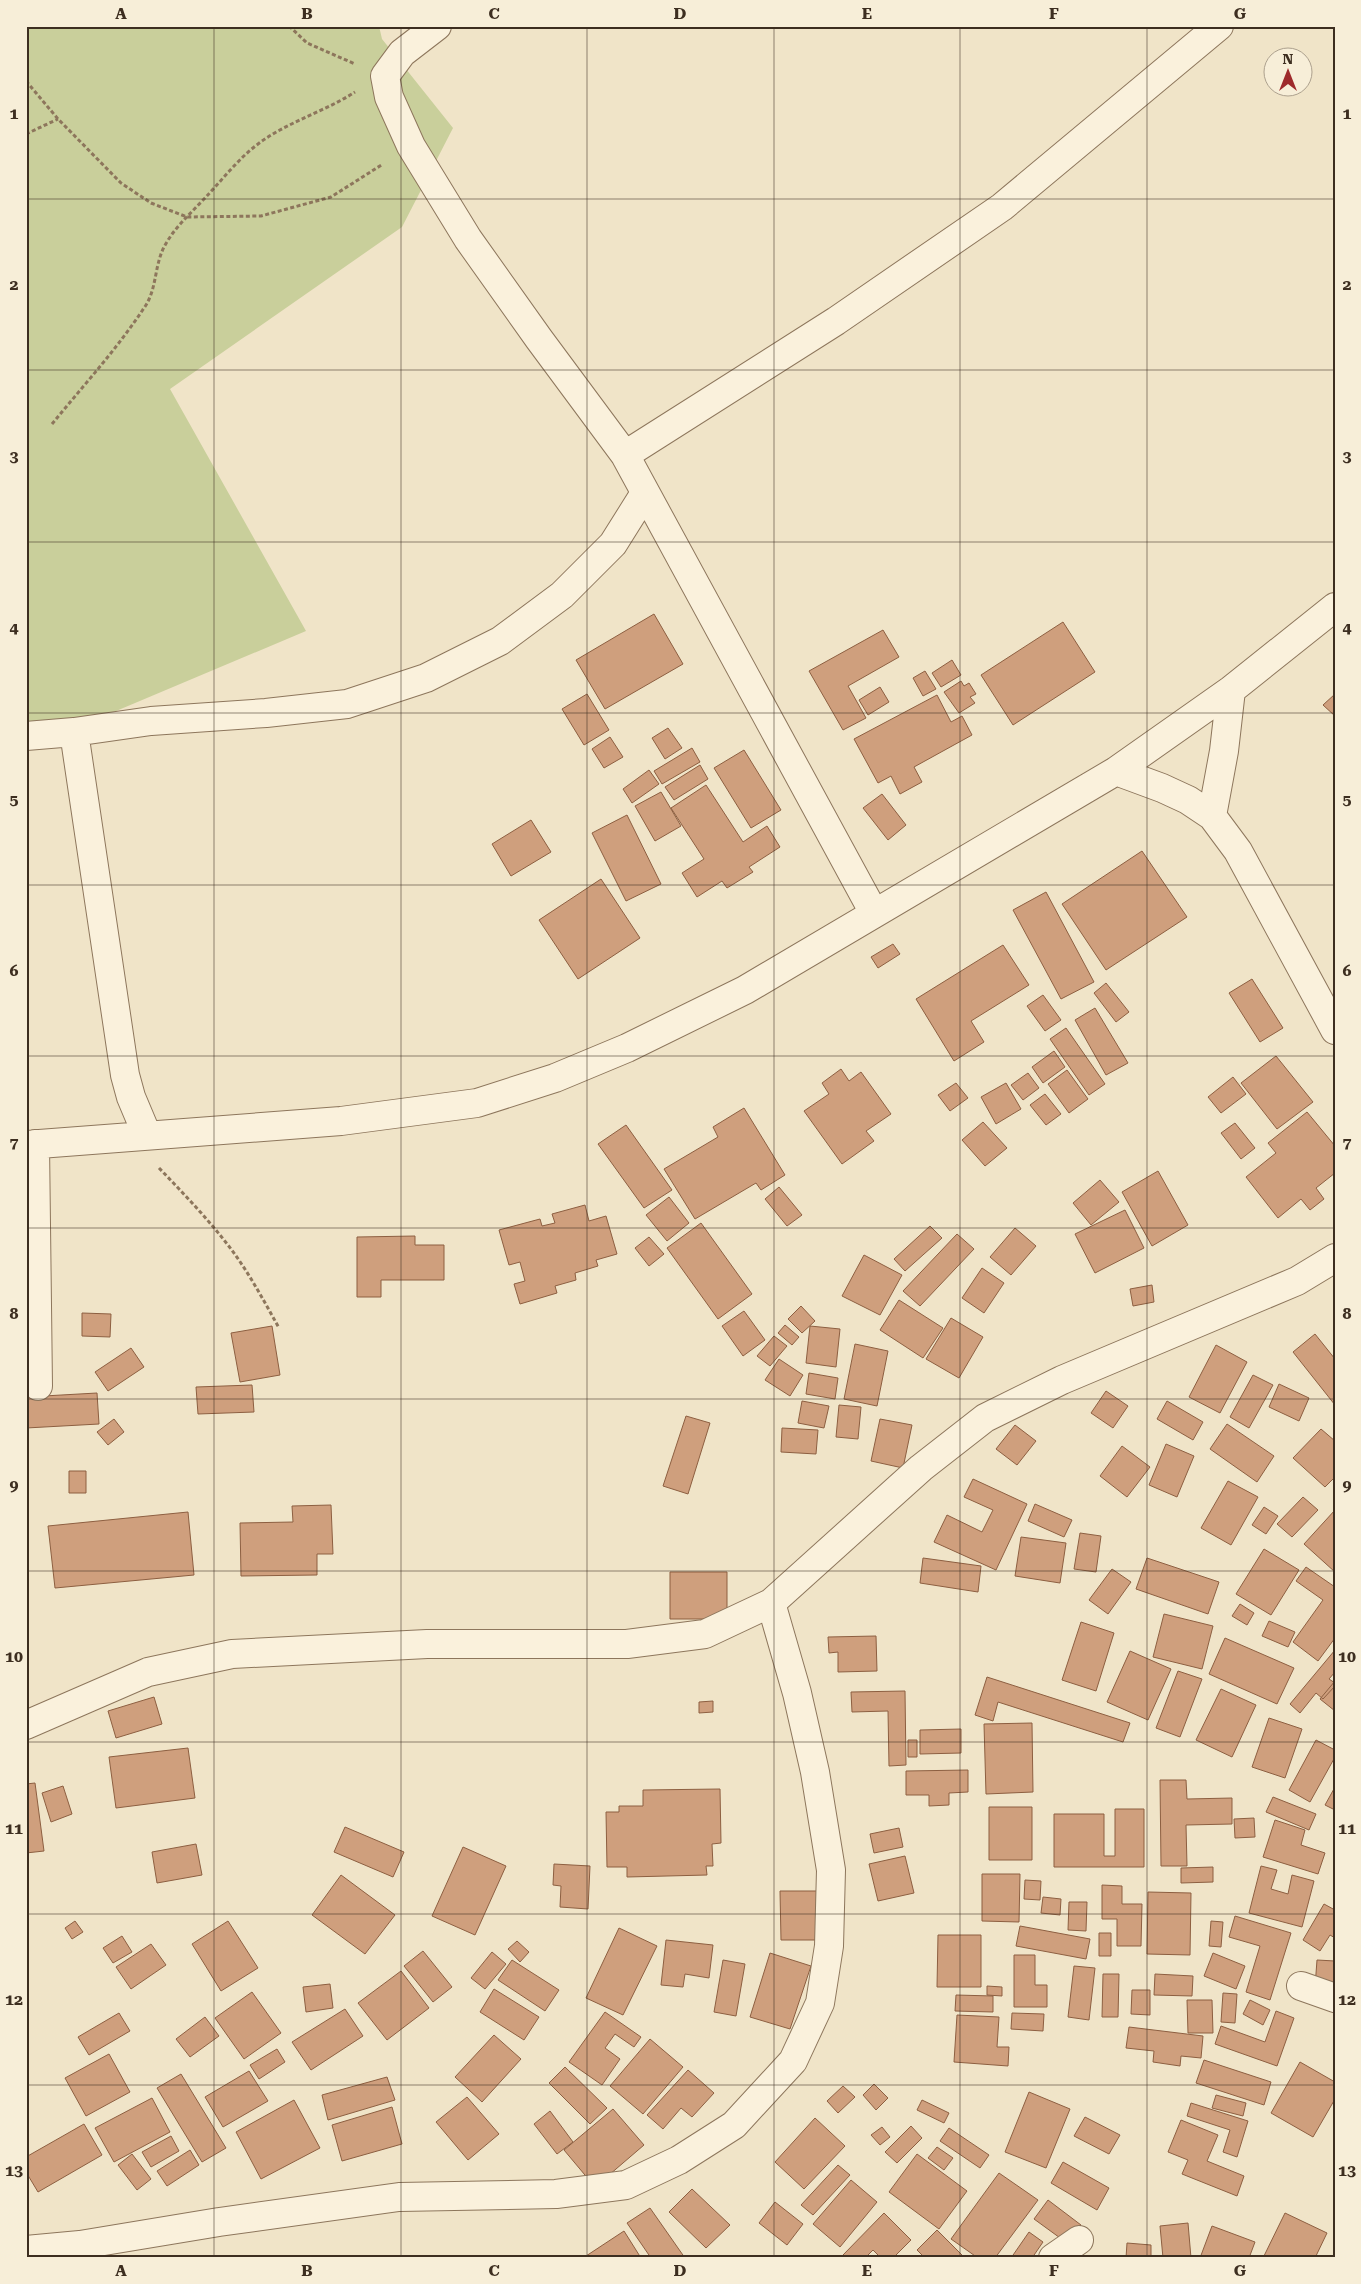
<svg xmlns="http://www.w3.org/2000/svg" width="1361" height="2284" font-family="'Roboto Serif',serif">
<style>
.green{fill:#c9cf9b}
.building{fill:#cf9f7d;stroke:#8d5f41}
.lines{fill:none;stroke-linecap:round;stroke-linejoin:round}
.minor-casing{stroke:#8d765c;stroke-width:30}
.path{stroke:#8d765c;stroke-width:3;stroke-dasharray:4 2.5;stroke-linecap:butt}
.minor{stroke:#faf1dc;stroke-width:28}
.grid{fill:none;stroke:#3d2e20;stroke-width:1;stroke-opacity:0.55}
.neatline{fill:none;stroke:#3d2e20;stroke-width:2}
.grid-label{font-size:16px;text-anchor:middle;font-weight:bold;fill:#3d2e20}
</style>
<rect width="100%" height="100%" fill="#f0e4c8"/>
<path class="green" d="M26,26H379L382,39L453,128L402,227L170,389L306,631L26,749Z"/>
<path class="building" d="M654,614L683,664L605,709L576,660Z
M1063,622L1095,672L1013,725L981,675Z
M883,630L899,657L848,686L866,718L843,730L809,671Z
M952,660L961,675L941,687L932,673Z
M925,671L936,689L923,696L913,678Z
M961,681L964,686L969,683L976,694L970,697L975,703L959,713L944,692Z
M880,687L889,702L868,715L859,700Z
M587,694L609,730L584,745L562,709Z
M1335,694V716L1323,705Z
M937,695L951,722L962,716L972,735L914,767L922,782L900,794L891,776L878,783L854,739Z
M668,728L682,748L665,759L652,738Z
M610,737L623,757L604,768L592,749Z
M692,748L700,762L662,784L654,771Z
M744,750L781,810L751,828L714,768Z
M700,765L708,779L674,800L665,787Z
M649,770L659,784L632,803L623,789Z
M706,785L743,842L767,826L780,847L749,867L753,872L727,888L722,881L697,897L682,873L704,859L671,808Z
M661,792L681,826L655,841L635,806Z
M882,794L906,825L888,840L863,808Z
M627,815L661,884L626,901L592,833Z
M531,820L551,852L511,876L492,844Z
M1142,851L1187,917L1106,970L1062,904Z
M601,879L640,938L578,979L539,920Z
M1046,892L1094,982L1061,999L1013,910Z
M893,944L900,954L878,968L871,957Z
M1003,945L1029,985L971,1021L984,1042L954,1061L916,999Z
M1252,979L1283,1028L1260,1042L1229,993Z
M1106,983L1129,1012L1116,1022L1094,993Z
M1043,995L1061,1020L1045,1031L1027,1006Z
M1095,1008L1128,1063L1106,1075L1075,1020Z
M1066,1028L1105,1084L1089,1095L1050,1039Z
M1054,1051L1065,1067L1043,1083L1032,1067Z
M1276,1056L1313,1102L1277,1129L1241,1083Z
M841,1069L849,1081L861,1072L891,1114L866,1131L874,1141L842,1164L804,1111L829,1094L822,1083Z
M1067,1070L1088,1099L1069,1113L1048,1084Z
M1028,1073L1039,1088L1023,1100L1011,1085Z
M1233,1077L1246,1094L1221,1113L1208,1097Z
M956,1083L968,1098L950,1111L938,1095Z
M1006,1083L1021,1109L996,1124L981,1097Z
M1045,1094L1061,1114L1046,1125L1030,1105Z
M744,1108L785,1175L761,1190L756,1183L695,1219L664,1169L718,1137L713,1127Z
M1307,1112L1335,1146V1173L1316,1188L1324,1199L1310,1210L1301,1199L1278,1218L1246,1177L1276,1153L1268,1143Z
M983,1122L1007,1148L985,1166L962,1140Z
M1235,1123L1255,1148L1241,1159L1221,1133Z
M626,1125L672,1190L644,1208L598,1144Z
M1158,1171L1188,1225L1152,1246L1122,1192Z
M1100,1180L1119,1202L1091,1225L1073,1203Z
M779,1187L802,1215L787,1226L765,1199Z
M669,1197L689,1223L667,1241L646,1215Z
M585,1205L589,1221L606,1216L617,1254L596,1260L598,1266L575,1273L576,1280L555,1286L557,1293L520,1304L514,1284L525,1281L520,1262L509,1265L499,1230L540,1219L542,1226L555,1223L552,1214Z
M1125,1210L1144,1248L1095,1273L1075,1234Z
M701,1223L752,1294L718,1319L667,1248Z
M930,1226L942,1238L905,1271L894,1259Z
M1015,1228L1036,1246L1011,1275L990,1257Z
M957,1234L974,1249L920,1306L903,1291Z
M415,1236V1245H444V1280H381V1297H357V1237Z
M649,1237L664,1254L649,1266L635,1248Z
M864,1255L902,1275L880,1315L842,1296Z
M982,1268L1004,1283L984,1313L962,1298Z
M1152,1285L1154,1302L1133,1306L1130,1289Z
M899,1300L943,1328L923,1358L880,1330Z
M801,1306L815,1321L802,1333L788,1319Z
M744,1311L765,1340L743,1356L722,1326Z
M82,1313L111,1314L110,1337L82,1336Z
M951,1318L983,1337L959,1378L926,1359Z
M785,1325L799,1337L792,1345L778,1333Z
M272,1326L280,1375L240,1382L231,1333Z
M810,1326L840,1329L836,1367L806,1363Z
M1315,1334L1335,1359V1405L1293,1352Z
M774,1336L787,1346L770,1366L757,1356Z
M855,1344L888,1351L877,1406L844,1399Z
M1216,1345L1247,1362L1220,1413L1189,1397Z
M131,1348L144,1367L108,1391L95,1372Z
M779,1359L803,1375L790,1396L765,1380Z
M809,1373L838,1378L835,1399L806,1394Z
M1253,1375L1273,1385L1249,1428L1230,1417Z
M1279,1384L1309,1398L1299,1421L1269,1407Z
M252,1385L254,1412L198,1414L196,1387Z
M1106,1391L1128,1406L1113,1428L1091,1413Z
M97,1393L99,1424L26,1428V1397Z
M802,1401L829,1406L824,1428L798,1423Z
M1167,1401L1203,1422L1193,1440L1157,1419Z
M839,1405L861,1407L858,1439L836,1437Z
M686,1416L710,1423L688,1494L663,1486Z
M114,1419L124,1432L108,1445L97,1432Z
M880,1419L912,1425L903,1468L871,1461Z
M1227,1424L1274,1456L1257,1482L1210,1449Z
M1015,1425L1036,1441L1017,1465L996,1449Z
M782,1428L818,1430L816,1454L781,1452Z
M1321,1429L1335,1441V1477L1325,1487L1293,1458Z
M1166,1444L1194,1456L1177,1497L1149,1485Z
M1122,1446L1150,1467L1127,1497L1100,1476Z
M69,1471H86V1493H69Z
M973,1479L1027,1504L996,1570L934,1542L947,1515L982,1532L993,1510L964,1497Z
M1228,1481L1258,1497L1231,1545L1201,1528Z
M1303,1497L1318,1510L1292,1537L1277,1524Z
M1035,1504L1072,1520L1064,1537L1028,1521Z
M331,1505L333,1554H317V1575L241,1576L240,1523L293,1522L292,1506Z
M1264,1507L1278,1516L1266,1534L1252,1525Z
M1335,1510V1572L1304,1544Z
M188,1512L194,1575L55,1588L48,1526Z
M1080,1533L1101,1536L1096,1572L1074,1569Z
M1021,1537L1066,1543L1060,1583L1015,1576Z
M1264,1549L1299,1570L1271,1615L1236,1594Z
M923,1558L981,1566L978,1592L920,1583Z
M1147,1558L1219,1582L1208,1614L1136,1589Z
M1306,1567L1335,1587V1638L1318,1661L1293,1642L1323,1600L1296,1581Z
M1112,1569L1131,1582L1108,1614L1089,1600Z
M670,1572H727V1619H670Z
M1240,1604L1254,1613L1247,1625L1232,1616Z
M1164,1614L1213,1626L1202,1669L1153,1657Z
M1269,1621L1295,1632L1288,1647L1262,1636Z
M1081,1622L1114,1633L1096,1691L1062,1680Z
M876,1636L877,1671L838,1672V1652L829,1653L828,1637Z
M1225,1638L1294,1668L1277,1704L1209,1674Z
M1335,1650V1672L1329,1679L1335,1683V1686L1323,1699L1316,1693L1300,1713L1290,1704Z
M1130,1651L1171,1669L1148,1720L1107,1702Z
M1178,1671L1202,1679L1180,1737L1156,1728Z
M987,1677L1130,1723L1123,1742L998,1702L993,1721L975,1715Z
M1335,1681V1711L1320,1699Z
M1221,1689L1256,1705L1232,1757L1196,1740Z
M905,1691L906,1765L889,1766L888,1711L852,1712L851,1692Z
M154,1697L162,1724L116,1738L108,1711Z
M713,1701V1712L699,1713V1702Z
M1269,1718L1302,1729L1285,1778L1252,1767Z
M1032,1723L1033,1792L986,1794L984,1724Z
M961,1729V1753L920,1754V1730Z
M908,1740H917V1757H908Z
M1316,1740L1335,1750V1757L1310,1802L1289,1790Z
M188,1748L195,1798L116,1808L109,1757Z
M968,1770V1792L949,1793V1805L929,1806V1795H906V1771Z
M1160,1780H1186L1187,1799L1232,1798V1824L1186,1825L1187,1866H1161Z
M35,1783L44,1851L26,1853V1784Z
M63,1786L72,1814L51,1822L42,1793Z
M1335,1787V1810L1325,1805Z
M720,1789L721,1843L712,1844L713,1866H706L707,1875L627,1877V1867H607L606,1812H619V1806H643V1790Z
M1273,1797L1316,1814L1309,1830L1266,1812Z
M989,1807H1032V1860H989Z
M1115,1809H1144V1867H1054V1814H1104V1856H1115Z
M1254,1818L1255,1837L1235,1838L1234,1819Z
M1275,1820L1305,1830L1301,1845L1325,1853L1318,1874L1263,1857Z
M345,1827L404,1852L393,1877L334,1852Z
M899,1828L903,1847L874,1853L870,1834Z
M196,1844L202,1875L157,1883L152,1852Z
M463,1847L506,1866L475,1935L432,1916Z
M905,1856L914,1893L878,1901L869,1864Z
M554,1864L590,1866L588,1909L560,1907L561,1886L553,1885Z
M1261,1866L1277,1870L1271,1889L1288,1894L1292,1875L1314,1881L1302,1927L1249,1913Z
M1213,1867V1882L1181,1883V1868Z
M982,1874H1020L1019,1922L982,1921Z
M341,1875L395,1915L365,1954L312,1915Z
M1025,1880L1041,1881L1040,1900L1024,1899Z
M1102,1885L1122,1886V1904H1142L1141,1946H1117V1919H1102Z
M780,1891H818V1940H781Z
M1148,1892L1191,1893L1190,1955L1147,1954Z
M1043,1897L1061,1899L1060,1915L1041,1913Z
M1069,1902H1087L1086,1931L1068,1930Z
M1324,1904L1335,1910V1938L1330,1935L1320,1951L1303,1940Z
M1235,1916L1291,1933L1270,2000L1246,1992L1260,1946L1229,1937Z
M75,1921L83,1932L72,1939L65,1928Z
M228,1921L258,1968L221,1991L192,1944Z
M1211,1921L1223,1922L1221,1947L1209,1946Z
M1020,1926L1090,1939L1086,1959L1016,1946Z
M619,1928L657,1946L623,2015L586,1998Z
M1099,1933H1111V1956H1099Z
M938,1935H981V1987H937Z
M122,1936L132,1952L113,1963L103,1948Z
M666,1940L713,1945L709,1978L685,1974L683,1987L661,1985Z
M517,1941L529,1952L520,1962L508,1949Z
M151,1944L166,1965L131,1989L116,1967Z
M423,1951L452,1987L433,2002L404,1966Z
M492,1952L506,1964L485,1989L471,1978Z
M770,1953L811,1966L790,2029L750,2017Z
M1213,1953L1245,1966L1236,1989L1204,1976Z
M1014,1955H1035V1985H1047V2007H1014Z
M512,1960L559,1990L545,2011L498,1980Z
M723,1960L745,1964L736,2016L714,2012Z
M1317,1960L1335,1961V1989L1315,1987Z
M1074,1966L1095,1968L1089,2020L1068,2017Z
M401,1971L429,2008L387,2040L358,2003Z
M1103,1974H1119L1118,2017H1102Z
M1155,1974L1193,1976L1192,1996L1154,1995Z
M330,1984L333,2008L306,2012L303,1987Z
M987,1986L1002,1987V1996L987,1995Z
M494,1989L539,2017L524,2040L480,2012Z
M1132,1990H1150V2015L1131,2014Z
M252,1992L281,2033L244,2059L215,2018Z
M1223,1993L1237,1994L1235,2023L1221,2022Z
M956,1995L993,1996V2012L955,2011Z
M1187,2000H1212L1213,2033H1188Z
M1250,2000L1270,2010L1263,2025L1243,2014Z
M345,2009L363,2036L311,2070L292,2042Z
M1276,2011L1294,2018L1277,2066L1215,2044L1221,2026L1265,2042Z
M605,2012L641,2037L634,2047L615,2034L605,2048L620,2059L602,2085L569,2062Z
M119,2013L130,2031L89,2055L78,2037Z
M1012,2013L1044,2014L1043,2031L1011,2029Z
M957,2015L999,2017L997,2047H1009L1008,2066L954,2062Z
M205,2017L219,2036L190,2057L176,2039Z
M1129,2027L1203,2036L1201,2058L1181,2056L1180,2066L1153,2062L1154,2051L1126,2048Z
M494,2035L521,2059L482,2102L455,2077Z
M650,2039L683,2067L643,2114L610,2086Z
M277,2049L285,2062L259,2079L250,2065Z
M109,2054L130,2092L86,2116L65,2078Z
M1204,2060L1271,2082L1264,2105L1196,2083Z
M1300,2062L1335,2082V2099L1313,2137L1271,2113Z
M565,2067L607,2108L590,2124L549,2083Z
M688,2070L714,2093L692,2117L681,2108L663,2129L647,2115Z
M249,2071L268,2101L223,2127L205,2097Z
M181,2074L226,2148L202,2162L157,2088Z
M387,2077L395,2100L328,2120L322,2095Z
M874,2084L888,2098L876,2110L863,2095Z
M843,2086L855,2097L838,2113L827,2101Z
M1029,2092L1070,2109L1046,2168L1005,2152Z
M1216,2095L1246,2103L1243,2116L1212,2108Z
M467,2097L499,2134L468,2160L436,2122Z
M152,2098L170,2132L114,2162L95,2128Z
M294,2100L320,2148L261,2179L236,2132Z
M922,2100L949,2113L944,2123L917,2110Z
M1191,2103L1248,2121L1237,2157L1223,2152L1230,2130L1187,2116Z
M392,2107L402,2144L342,2161L332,2125Z
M613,2109L644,2145L595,2187L564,2150Z
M550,2111L573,2142L557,2154L534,2124Z
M1085,2117L1120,2135L1109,2154L1074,2136Z
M815,2118L845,2146L804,2189L775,2162Z
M1181,2120L1218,2135L1207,2161L1244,2176L1237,2196L1182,2174L1188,2160L1168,2152Z
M84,2124L102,2155L38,2192L26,2172V2157Z
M911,2126L922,2138L897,2163L885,2152Z
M882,2127L890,2137L880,2145L871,2135Z
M949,2128L989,2155L980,2168L940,2141Z
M171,2136L179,2151L151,2167L142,2152Z
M937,2147L953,2158L944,2170L928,2158Z
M190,2150L199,2165L167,2186L157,2171Z
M132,2154L151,2179L137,2190L118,2165Z
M917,2154L967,2191L939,2229L889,2192Z
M1063,2162L1109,2188L1097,2210L1051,2183Z
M838,2165L850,2175L813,2215L801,2205Z
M999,2173L1038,2200L995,2258H978L951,2239Z
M851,2180L877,2202L840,2247L813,2224Z
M692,2189L730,2225L706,2248L669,2212Z
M1048,2200L1081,2225L1067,2243L1034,2219Z
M775,2202L803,2224L787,2245L759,2223Z
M650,2208L685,2258H651L627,2223Z
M884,2213L911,2240L893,2258H881L873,2250L865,2258H845L843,2255Z
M1285,2213L1327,2233L1315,2258H1263Z
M1188,2223L1191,2258H1163L1160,2226Z
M1212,2226L1255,2242L1249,2258H1200Z
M937,2230L965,2258H925L917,2250Z
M624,2231L641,2258H583Z
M1029,2232L1043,2242L1032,2258H1011Z
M1127,2243L1151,2245V2258H1126Z"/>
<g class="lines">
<g class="minor-casing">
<path id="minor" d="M437,26L402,53L385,76L389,97L411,146L468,239L539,339L625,455L874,913
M625,455L836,321L1002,207L1219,26
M74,732L125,1075L131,1097L147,1135
M26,736L74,732L151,721L266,713L347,704L426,678L500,641L562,595L613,544L645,493
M1116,771L1162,788L1188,800L1212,816L1238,851L1335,1030
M1212,816L1224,751L1231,690
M35,1144L38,1386
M26,1145L341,1121L477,1103L555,1078L627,1048L745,990L1116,771L1231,690L1335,607
M26,1725L148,1672L232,1654L427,1644H627L705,1634L771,1603L921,1468L985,1418L1062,1380L1297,1281L1335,1258
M1301,1986L1335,1998
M26,2250L80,2245L219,2222L399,2197L556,2194L626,2185L679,2160L734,2125L793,2061L820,2003L829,1946L831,1870L815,1772L797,1693L771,1603
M1053,2258L1079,2240"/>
</g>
<path class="path" d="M289,26L307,43L355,64
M26,81L58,119L121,183L151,203L187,217L261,216L331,197L383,164
M26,134L58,119
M52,424C83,386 117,349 144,308C157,290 154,267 164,247C174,228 190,214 205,198C222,180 238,159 258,144C287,122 324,112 355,92
M159,1168C184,1194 209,1220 231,1249C249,1273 264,1301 279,1328"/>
<use href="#minor" class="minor"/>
</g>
<path class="grid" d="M214,26V2258M401,26V2258M587,26V2258M774,26V2258M960,26V2258M1147,26V2258M26,199H1335M26,370H1335M26,542H1335M26,713H1335M26,885H1335M26,1056H1335M26,1228H1335M26,1399H1335M26,1571H1335M26,1742H1335M26,1914H1335M26,2085H1335"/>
<rect width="1361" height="2284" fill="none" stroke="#f7eed8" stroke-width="55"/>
<g transform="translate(1288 72)"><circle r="24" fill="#f7eed8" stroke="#ada18e"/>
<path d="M0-4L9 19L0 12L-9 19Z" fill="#9e2a2b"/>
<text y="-8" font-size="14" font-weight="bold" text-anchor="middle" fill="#3d2e20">N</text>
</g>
<rect x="28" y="28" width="1306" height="2228" class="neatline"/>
<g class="grid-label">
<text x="121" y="19">A</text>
<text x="307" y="19">B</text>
<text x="494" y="19">C</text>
<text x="680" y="19">D</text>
<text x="867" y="19">E</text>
<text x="1054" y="19">F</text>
<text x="1240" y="19">G</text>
<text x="14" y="119">1</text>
<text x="1347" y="119">1</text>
<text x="14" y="290">2</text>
<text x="1347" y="290">2</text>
<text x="14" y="462">3</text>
<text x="1347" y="462">3</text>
<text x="14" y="633">4</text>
<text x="1347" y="633">4</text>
<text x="14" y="805">5</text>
<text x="1347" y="805">5</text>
<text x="14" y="976">6</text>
<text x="1347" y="976">6</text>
<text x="14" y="1148">7</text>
<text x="1347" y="1148">7</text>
<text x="14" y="1319">8</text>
<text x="1347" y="1319">8</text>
<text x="14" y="1491">9</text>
<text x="1347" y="1491">9</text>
<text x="14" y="1662">10</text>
<text x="1347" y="1662">10</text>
<text x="14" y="1834">11</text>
<text x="1347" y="1834">11</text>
<text x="14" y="2005">12</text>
<text x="1347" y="2005">12</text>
<text x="14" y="2176">13</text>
<text x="1347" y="2176">13</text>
<text x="121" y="2276">A</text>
<text x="307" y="2276">B</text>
<text x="494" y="2276">C</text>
<text x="680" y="2276">D</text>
<text x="867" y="2276">E</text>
<text x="1054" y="2276">F</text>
<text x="1240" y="2276">G</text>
</g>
</svg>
